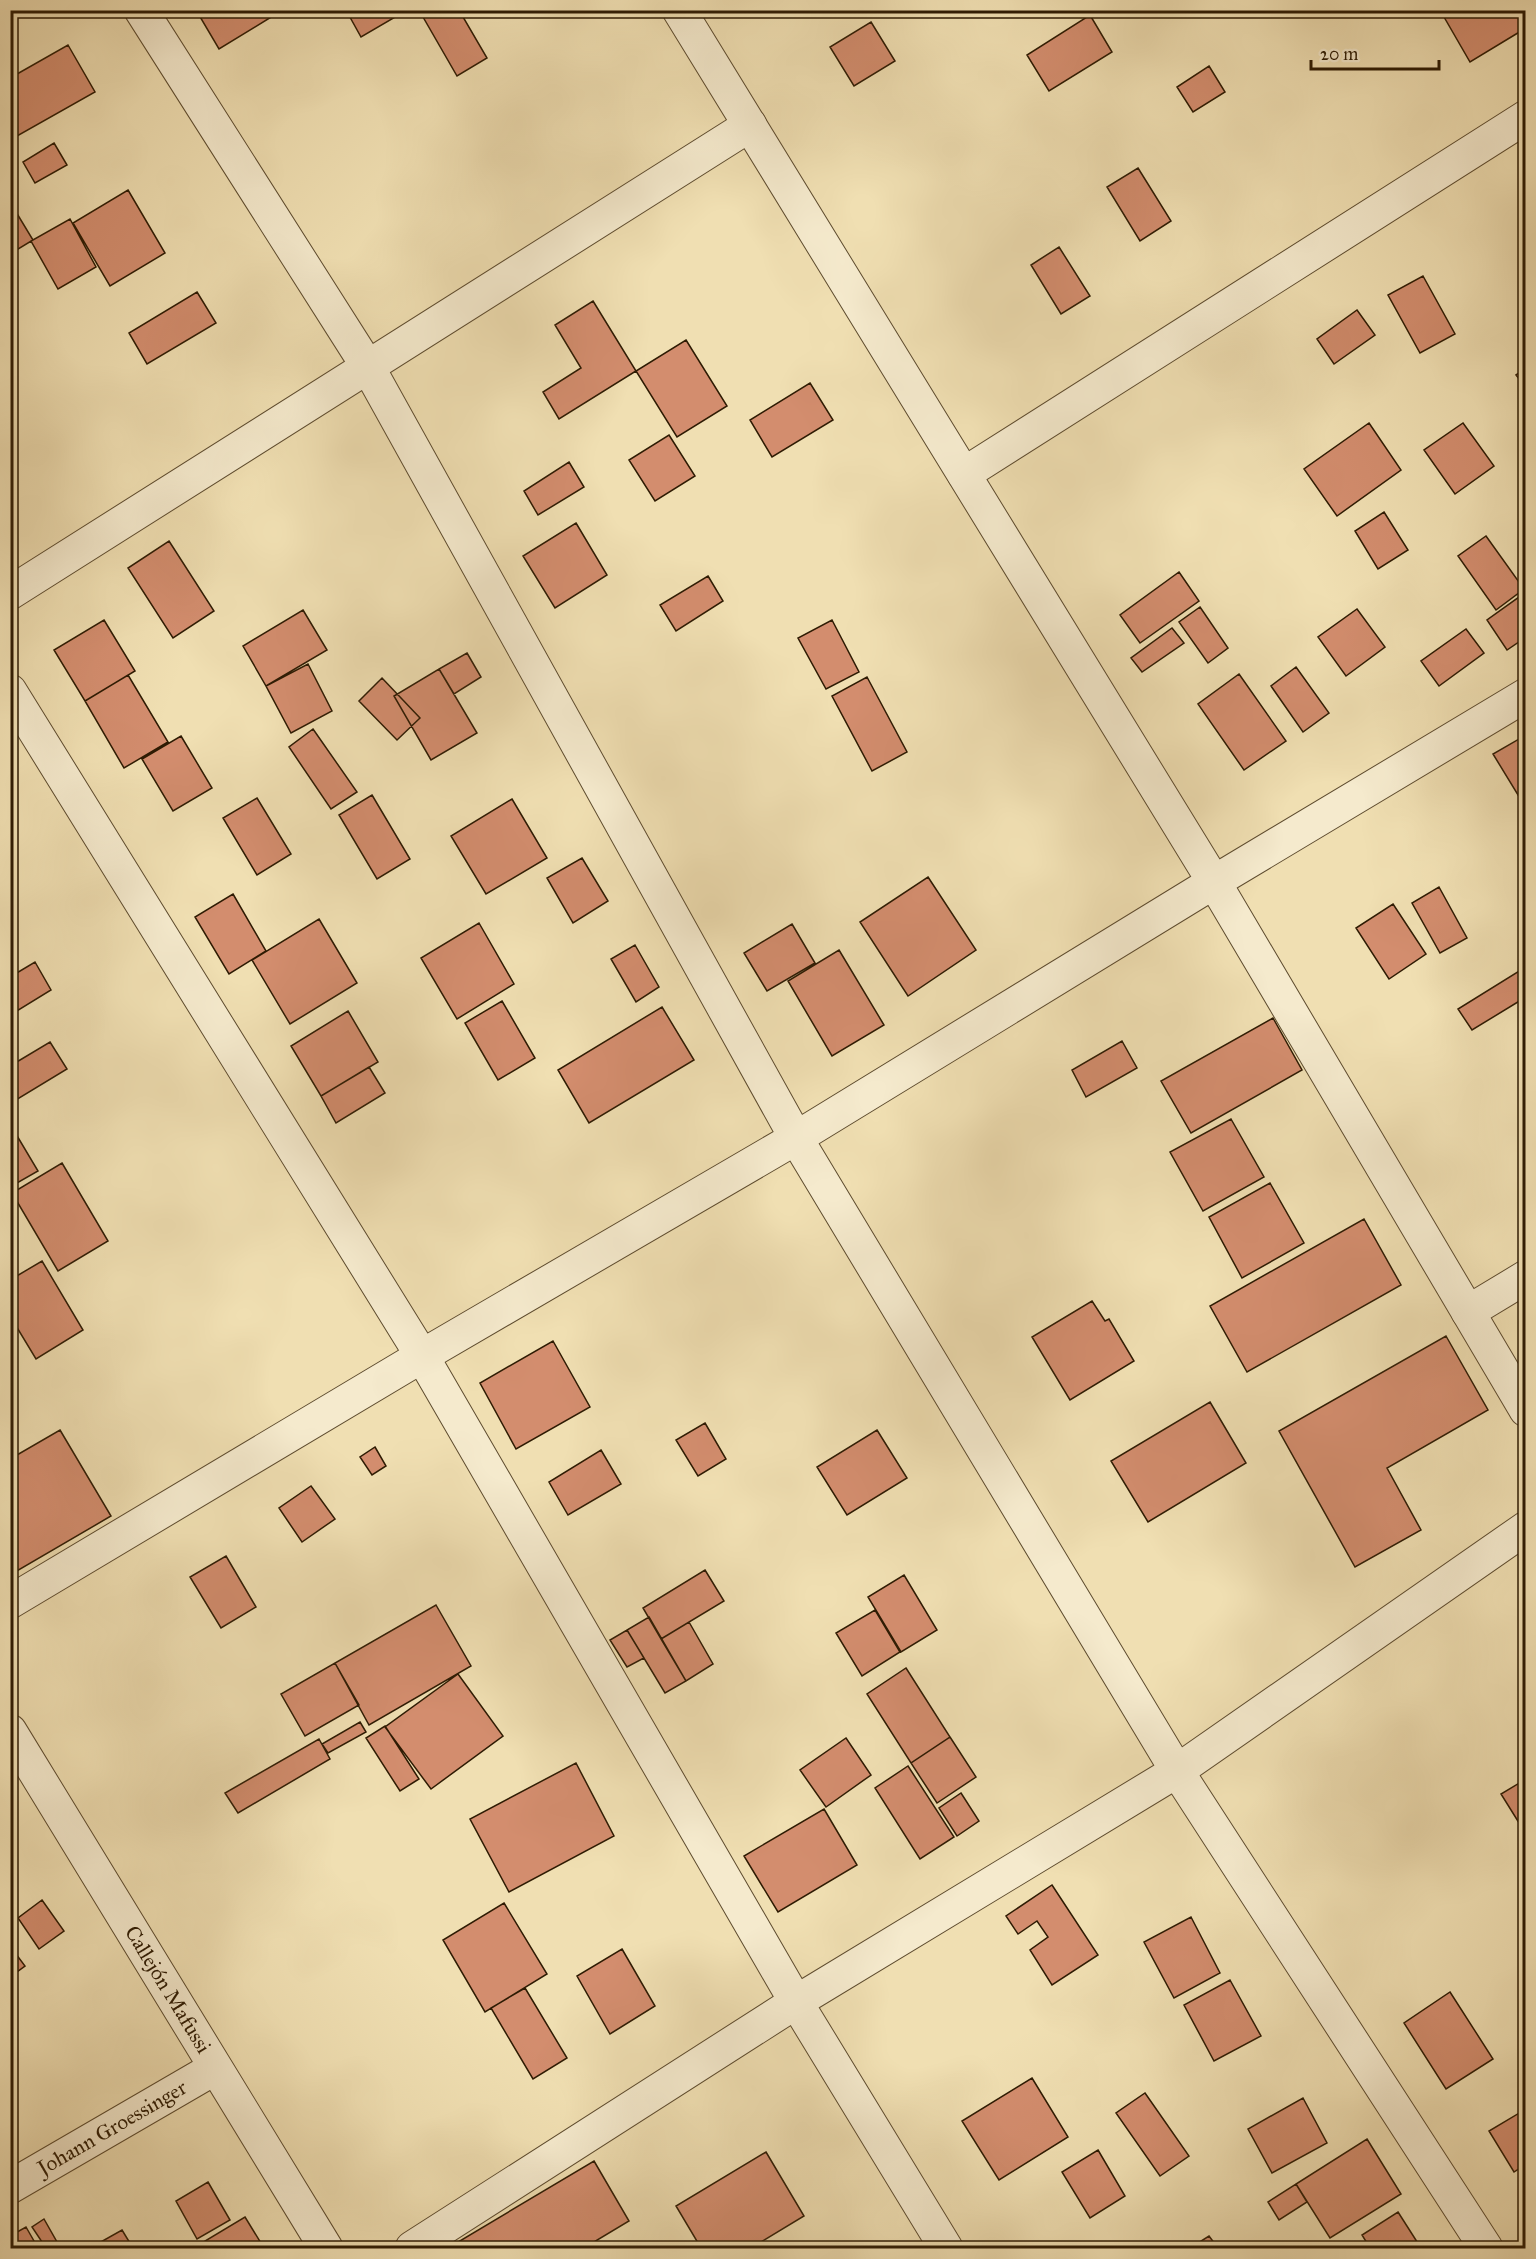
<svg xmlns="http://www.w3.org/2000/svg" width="1536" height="2259" font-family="'IM FELL Great Primer',serif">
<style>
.building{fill:#d38d6e;stroke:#2e1b03;stroke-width:1.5}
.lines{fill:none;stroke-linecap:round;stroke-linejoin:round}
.street-casing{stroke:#5e4c2f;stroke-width:35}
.street{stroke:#f5eacd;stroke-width:33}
.labels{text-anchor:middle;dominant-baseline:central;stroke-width:5;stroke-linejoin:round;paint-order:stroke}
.street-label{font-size:21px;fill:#2e1b03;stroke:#f5eacd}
</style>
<rect width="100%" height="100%" fill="#f0dfb2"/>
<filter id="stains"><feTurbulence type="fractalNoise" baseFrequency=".00333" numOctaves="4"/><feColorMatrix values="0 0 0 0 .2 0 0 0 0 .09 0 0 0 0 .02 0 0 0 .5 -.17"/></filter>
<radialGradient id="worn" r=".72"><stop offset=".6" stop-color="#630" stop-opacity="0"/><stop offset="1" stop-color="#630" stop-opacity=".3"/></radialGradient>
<path class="building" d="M196,10H281V11L219,49Z
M346,10H394L397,16L361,37Z
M419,10H459L487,58L457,76Z
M881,10H895L885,16Z
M1440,10H1526V28L1470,62Z
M1090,15L1112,52L1049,91L1027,55Z
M871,22L895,61L854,86L830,47Z
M68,45L95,92L10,140V78Z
M1209,66L1225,92L1193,112L1177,87Z
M54,143L67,165L35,183L23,162Z
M1138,168L1171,221L1140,241L1107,187Z
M128,190L165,253L110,286L73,223Z
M10,202L33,240L10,254Z
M70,219L96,267L58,289L31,241Z
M1059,247L1090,296L1061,314L1031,265Z
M1423,276L1455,334L1420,353L1388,295Z
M197,292L216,323L147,364L129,333Z
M593,301L636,371L559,419L543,392L581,368L555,325Z
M1357,310L1375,335L1334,364L1317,339Z
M686,340L727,406L677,437L636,371Z
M1526,368V388L1516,375Z
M810,383L833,420L772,457L750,420Z
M1369,423L1401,470L1337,516L1304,469Z
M1463,423L1494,466L1455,494L1424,450Z
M669,435L695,476L655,501L629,460Z
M569,462L584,487L538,515L524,491Z
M1384,512L1408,550L1378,569L1355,531Z
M576,523L607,575L555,608L523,556Z
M1486,536L1524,589L1496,610L1458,556Z
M169,541L214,611L173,638L128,568Z
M1179,572L1199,601L1140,643L1120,615Z
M708,576L723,601L676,631L660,605Z
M1526,592V637L1507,650L1487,620Z
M1200,607L1228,648L1208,663L1179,622Z
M1357,609L1385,647L1346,676L1318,637Z
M303,610L327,650L266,686L243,646Z
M104,620L135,671L85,701L54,650Z
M832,620L859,672L826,689L798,638Z
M1172,628L1184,643L1142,672L1131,658Z
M1466,629L1484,653L1439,686L1421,661Z
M467,653L481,677L454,694L439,669Z
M308,664L332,711L291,733L266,686Z
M1296,667L1329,713L1303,732L1271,686Z
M439,669L477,733L431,760L394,696Z
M1239,674L1286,741L1244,770L1198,704Z
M128,675L168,742L124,768L85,701Z
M867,677L907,752L872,771L832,696Z
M382,678L420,718L397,740L359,701Z
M313,729L357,792L331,809L289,747Z
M1526,735V808L1493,754Z
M181,736L212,788L173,811L142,759Z
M372,795L410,859L377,879L339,815Z
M257,798L291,854L257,875L223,818Z
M512,799L547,858L486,894L451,836Z
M582,858L608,901L573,923L547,878Z
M928,877L976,950L908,996L860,922Z
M1439,887L1467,938L1440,953L1412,903Z
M233,894L266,951L229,974L195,917Z
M1393,904L1426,954L1389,979L1356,928Z
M319,919L357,983L290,1024L252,960Z
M479,923L514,984L457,1019L421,958Z
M792,924L815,963L767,991L744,953Z
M635,945L659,987L636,1002L611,959Z
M839,950L884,1025L832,1056L788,981Z
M35,962L51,990L12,1014L10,977Z
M1524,968L1526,997L1472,1030L1458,1009Z
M502,1001L535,1058L498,1080L465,1023Z
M662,1007L694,1060L589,1123L558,1070Z
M348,1011L378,1062L321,1096L291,1046Z
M1273,1018L1302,1070L1191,1133L1161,1081Z
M1122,1041L1137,1068L1086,1097L1072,1070Z
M50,1042L67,1069L11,1103L10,1066Z
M369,1067L385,1093L336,1123L321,1096Z
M1231,1119L1264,1177L1203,1211L1170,1152Z
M10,1124L38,1171L10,1187Z
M62,1163L108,1241L58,1271L12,1193Z
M1270,1183L1304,1243L1242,1278L1209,1217Z
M1364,1219L1401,1285L1247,1372L1210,1306Z
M42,1261L83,1330L36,1359L10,1316V1280Z
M1092,1301L1105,1321L1109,1319L1134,1361L1070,1400L1032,1337Z
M1446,1336L1488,1410L1387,1468L1421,1530L1355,1567L1279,1431Z
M553,1341L590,1407L516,1449L480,1383Z
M1210,1402L1246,1463L1148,1522L1111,1461Z
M705,1423L726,1459L698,1476L676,1440Z
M60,1430L111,1516L10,1575V1459Z
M877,1430L907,1478L847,1515L817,1467Z
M375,1447L386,1466L372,1475L360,1457Z
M601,1450L621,1484L568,1515L549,1482Z
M311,1486L335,1519L302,1542L279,1508Z
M226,1556L256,1607L221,1628L190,1577Z
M705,1570L724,1601L661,1639L643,1608Z
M904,1575L937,1630L901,1652L868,1597Z
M436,1605L471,1666L369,1725L335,1663Z
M875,1610L900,1652L862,1676L836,1633Z
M649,1617L686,1681L665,1693L627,1630Z
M689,1622L713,1664L686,1681L661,1639Z
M627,1630L644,1658L627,1667L610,1640Z
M335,1663L359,1705L305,1736L281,1694Z
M906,1668L950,1737L911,1763L867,1694Z
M458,1674L503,1736L431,1789L385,1727Z
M360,1722L366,1732L328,1753L322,1744Z
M385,1726L419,1779L400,1791L366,1738Z
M950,1737L976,1777L937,1803L911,1763Z
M846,1738L871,1775L826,1807L800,1770Z
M319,1739L330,1759L238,1813L225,1793Z
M576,1763L614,1836L509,1892L470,1819Z
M908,1766L954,1837L920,1859L875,1788Z
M1526,1779V1834L1501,1794Z
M961,1793L979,1821L957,1836L939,1808Z
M824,1809L857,1865L778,1912L744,1856Z
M1052,1885L1098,1955L1052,1985L1030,1950L1048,1937L1037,1921L1018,1934L1006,1916Z
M42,1900L64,1931L39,1949L18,1918Z
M504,1903L547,1974L485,2012L443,1940Z
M1191,1917L1220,1973L1174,1998L1144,1942Z
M10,1946L25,1966L10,1977Z
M622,1949L655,2006L610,2034L577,1976Z
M1230,1980L1261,2036L1214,2061L1184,2005Z
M525,1988L567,2058L533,2079L491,2008Z
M1450,1992L1493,2059L1446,2089L1404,2023Z
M1032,2078L1068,2137L999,2180L962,2121Z
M1145,2093L1189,2156L1160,2176L1116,2113Z
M1303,2098L1327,2143L1272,2173L1248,2129Z
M1526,2109V2164L1514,2172L1489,2131Z
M1367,2139L1401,2194L1330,2238L1296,2184Z
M1098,2150L1125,2196L1090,2218L1062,2172Z
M766,2152L804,2216L751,2248H701L676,2206Z
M594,2161L629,2221L584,2248H448Z
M208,2182L230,2220L197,2239L176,2201Z
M1296,2184L1307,2202L1279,2220L1268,2202Z
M1398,2212L1421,2248H1370L1362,2235Z
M245,2217L264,2248H202L200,2244Z
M44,2219L57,2242L46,2248L32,2227Z
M26,2227L38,2248H10V2236Z
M122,2230L133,2248H90Z
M1209,2236L1218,2248H1190Z
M674,2243L678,2248H666Z"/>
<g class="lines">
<g class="street-casing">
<g id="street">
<path d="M141,10L368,367L796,1138L1177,1771L1486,2248"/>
<path d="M679,10L1214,882L1526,1410"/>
<path d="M964,474L1526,117"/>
<path d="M10,593L750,125"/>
<path d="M10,691L422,1356L796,2002L946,2248"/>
<path d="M1468,1312L1526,1277"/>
<path d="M10,1602L422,1356L796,1138L1214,882L1526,695"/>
<path id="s1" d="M10,1731L326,2248"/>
<path id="s2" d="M10,2187L215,2068"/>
<path d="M412,2248L796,2002L1177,1771L1526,1528"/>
</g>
</g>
<use href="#street" class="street"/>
</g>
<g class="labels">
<g class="street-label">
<text stroke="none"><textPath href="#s1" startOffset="303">Callejón Mafussi</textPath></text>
<text stroke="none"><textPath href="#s2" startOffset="118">Johann Groessinger</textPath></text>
</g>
</g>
<rect width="1536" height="2259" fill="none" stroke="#f0dfb2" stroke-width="36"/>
<rect x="12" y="12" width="1512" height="2235" fill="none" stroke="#2e1b03" stroke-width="3"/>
<rect x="18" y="18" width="1500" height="2223" fill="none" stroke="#2e1b03" stroke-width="1.5"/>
<path d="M1311 60v9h128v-9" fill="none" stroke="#2e1b03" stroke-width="3"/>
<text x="1320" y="60" font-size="18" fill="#2e1b03" stroke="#f5eacd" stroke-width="4.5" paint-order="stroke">20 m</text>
<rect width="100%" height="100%" filter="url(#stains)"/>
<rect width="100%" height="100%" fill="url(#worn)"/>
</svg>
